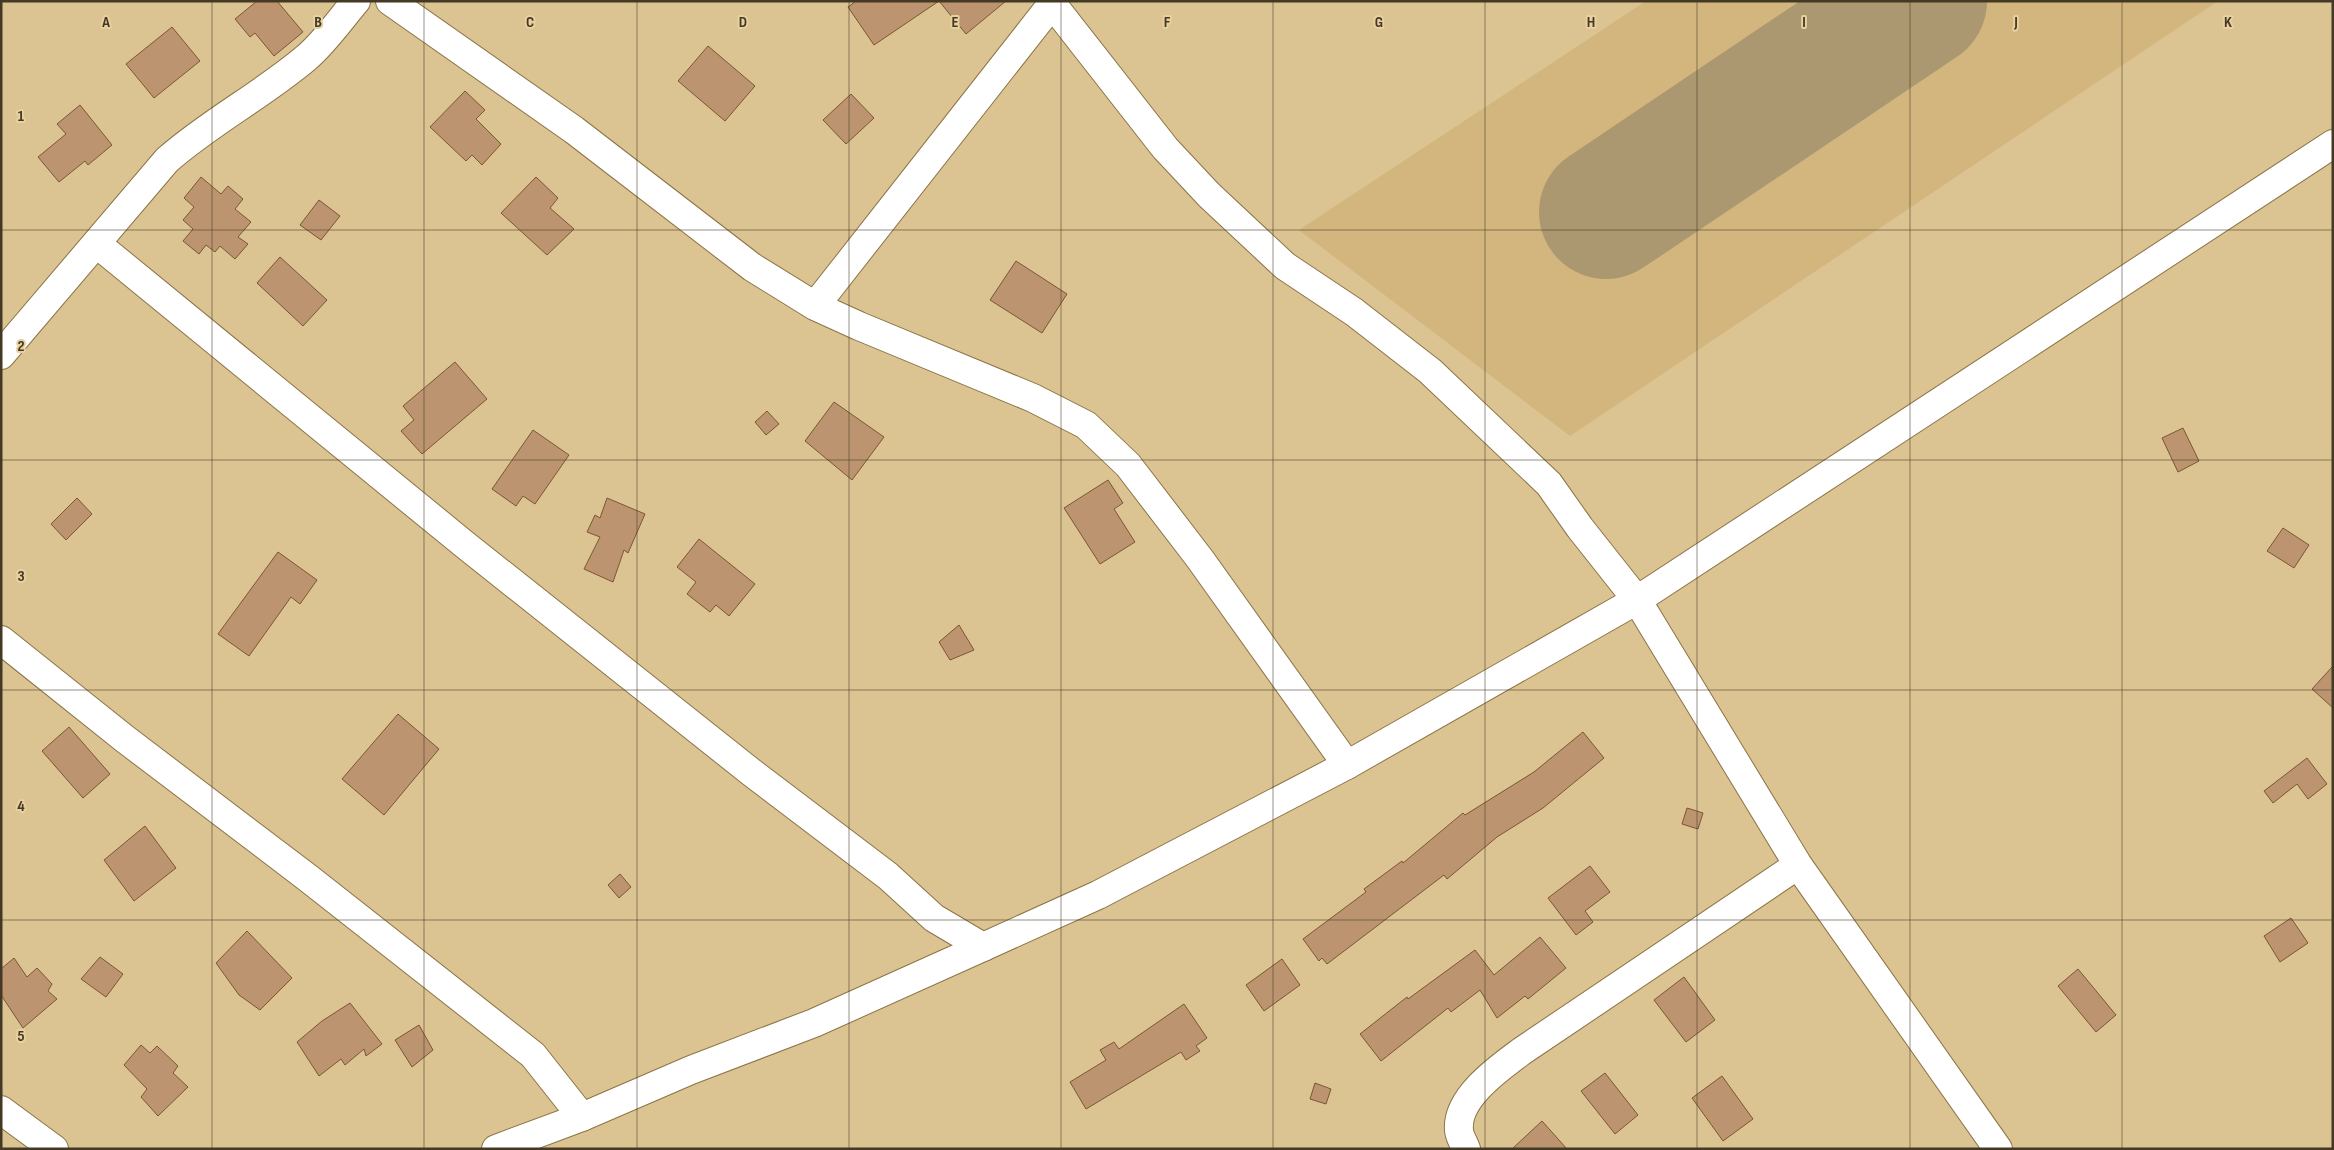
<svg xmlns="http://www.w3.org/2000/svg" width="2334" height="1150" font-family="'Sofia Sans Condensed',sans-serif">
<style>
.built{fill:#d2b67e}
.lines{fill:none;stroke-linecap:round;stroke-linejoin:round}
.runway{stroke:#ac9870;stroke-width:134}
.building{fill:#bc9570;stroke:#7b5634}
.minor-casing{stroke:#8b7446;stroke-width:30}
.major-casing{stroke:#8b7446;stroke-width:30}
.minor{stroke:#fff;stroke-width:28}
.major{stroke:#fff;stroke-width:28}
.grid{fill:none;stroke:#433925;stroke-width:1;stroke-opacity:0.55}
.grid-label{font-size:16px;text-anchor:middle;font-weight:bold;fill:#433925;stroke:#e8d09f;stroke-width:4;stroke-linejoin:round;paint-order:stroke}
</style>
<rect width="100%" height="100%" fill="#dbc392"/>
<path class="built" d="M1646,1H2218L1570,436L1299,230Z"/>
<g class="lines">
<path class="runway" d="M1606,212L1920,1"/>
</g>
<path class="building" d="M257,1H277L303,32L274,56L255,33L250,37L235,19Z
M856,1H939L874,45L848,7Z
M939,1H1006L966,34Z
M172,27L200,61L154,98L126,64Z
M708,46L755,86L725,121L678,81Z
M465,91L485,110L476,119L501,144L482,165L472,155L466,161L430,127Z
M851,94L874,118L846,144L823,120Z
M80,105L112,145L88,165L85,161L59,182L38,157L66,134L57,124Z
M201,177L221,194L228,186L243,199L235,209L251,222L238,237L248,244L235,259L220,246L215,252L206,245L199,254L183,241L193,229L183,220L194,207L184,198Z
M536,177L558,198L550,208L574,229L547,255L501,213Z
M319,200L340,216L321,240L300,225Z
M280,257L327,300L303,326L257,283Z
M1016,261L1067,294L1042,333L990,300Z
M455,362L487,399L422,454L401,431L414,420L403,406Z
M834,402L884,437L852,480L805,441Z
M767,411L779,424L766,435L755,422Z
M2183,428L2199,461L2178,472L2162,438Z
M533,430L569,455L535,504L523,496L516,506L492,489Z
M1108,480L1123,503L1114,509L1135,542L1100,564L1064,508Z
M77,498L92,514L66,540L51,524Z
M607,498L645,514L628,553L624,550L613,582L584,569L600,537L587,532L595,515L600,518Z
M2283,528L2309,545L2294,568L2267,551Z
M699,539L755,584L729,616L716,605L710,612L687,594L696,582L677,567Z
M278,552L317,580L300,604L291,597L249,656L218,634Z
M959,625L974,650L950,660L939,642Z
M2333,666V708L2312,689Z
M398,714L439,749L384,815L342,779Z
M69,727L110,774L83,798L42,751Z
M1583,732L1604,758L1543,808L1497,837L1447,879L1444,875L1327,964L1322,958L1319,961L1303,939L1366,892L1364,889L1402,861L1403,863L1463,813L1465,815L1534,772Z
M2307,758L2327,784L2308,799L2297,784L2273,803L2264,791Z
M1687,808L1703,813L1698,829L1682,824Z
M145,826L176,868L134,901L104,860Z
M1590,866L1610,892L1585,911L1593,922L1576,935L1548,898Z
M620,874L631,887L619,898L608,885Z
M2291,918L2308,943L2280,962L2264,936Z
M247,931L292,978L260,1010L239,995L216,963Z
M1540,937L1566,968L1528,999L1525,996L1497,1018L1480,990L1451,1012L1448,1008L1381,1061L1360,1034L1407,997L1408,999L1475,950L1494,975Z
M100,957L123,974L106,997L81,979Z
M14,958L27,977L37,968L52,984L48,991L57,999L23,1028L1,995V969Z
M1282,959L1300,985L1264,1011L1246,985Z
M2078,969L2116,1015L2096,1032L2058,986Z
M1684,977L1715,1020L1686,1042L1654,1000Z
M350,1003L382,1044L366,1056L364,1049L345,1065L341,1059L319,1076L297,1042L322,1021Z
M1184,1004L1207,1038L1196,1046L1200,1051L1186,1060L1181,1052L1086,1109L1070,1082L1106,1060L1100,1050L1114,1042L1119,1049Z
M419,1025L433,1050L412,1067L395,1040Z
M141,1045L150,1053L157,1046L178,1066L173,1073L188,1087L158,1116L141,1097L147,1089L124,1065Z
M1605,1073L1638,1115L1615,1134L1581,1091Z
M1722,1076L1753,1119L1723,1141L1692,1098Z
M1315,1083L1331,1089L1326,1104L1310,1099Z
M1542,1121L1567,1149H1512Z"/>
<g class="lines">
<g class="minor-casing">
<path id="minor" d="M390,1L574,130L752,267L815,306L859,326L1033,398L1086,425L1128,465L1200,559L1347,765
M1050,1L1165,148L1209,195L1285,266L1354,312L1430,371L1549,484L1580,528L1637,600L1798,865L1998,1149
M97,244L464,544L751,772L888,876L934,918L983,947
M815,306L1052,4
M1,355L167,160C210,122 261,96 306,58C324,43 340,20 356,1
M1,640L125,739L308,878L533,1055L582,1117
M1,1110L54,1149
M1466,1149C1464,1143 1459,1136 1459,1130C1456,1098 1499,1068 1522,1051L1798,865"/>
</g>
<g class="major-casing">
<path id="major" d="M496,1149L582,1117L691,1070L814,1023L983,947L1098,895L1347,765L1637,600L2333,144"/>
</g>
<use href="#minor" class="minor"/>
<use href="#major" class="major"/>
</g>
<path class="grid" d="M212,1V1149M424,1V1149M637,1V1149M849,1V1149M1061,1V1149M1273,1V1149M1485,1V1149M1697,1V1149M1910,1V1149M2122,1V1149M1,230H2333M1,460H2333M1,690H2333M1,920H2333"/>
<g class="grid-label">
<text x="106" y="27">A</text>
<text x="318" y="27">B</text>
<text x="530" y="27">C</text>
<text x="743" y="27">D</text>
<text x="955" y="27">E</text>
<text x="1167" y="27">F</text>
<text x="1379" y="27">G</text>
<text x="1591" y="27">H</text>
<text x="1804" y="27">I</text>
<text x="2016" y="27">J</text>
<text x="2228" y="27">K</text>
<text x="21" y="121">1</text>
<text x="21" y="351">2</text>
<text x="21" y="581">3</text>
<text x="21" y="811">4</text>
<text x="21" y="1041">5</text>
</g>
<rect width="2334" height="1150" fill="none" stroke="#433925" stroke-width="5"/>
</svg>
